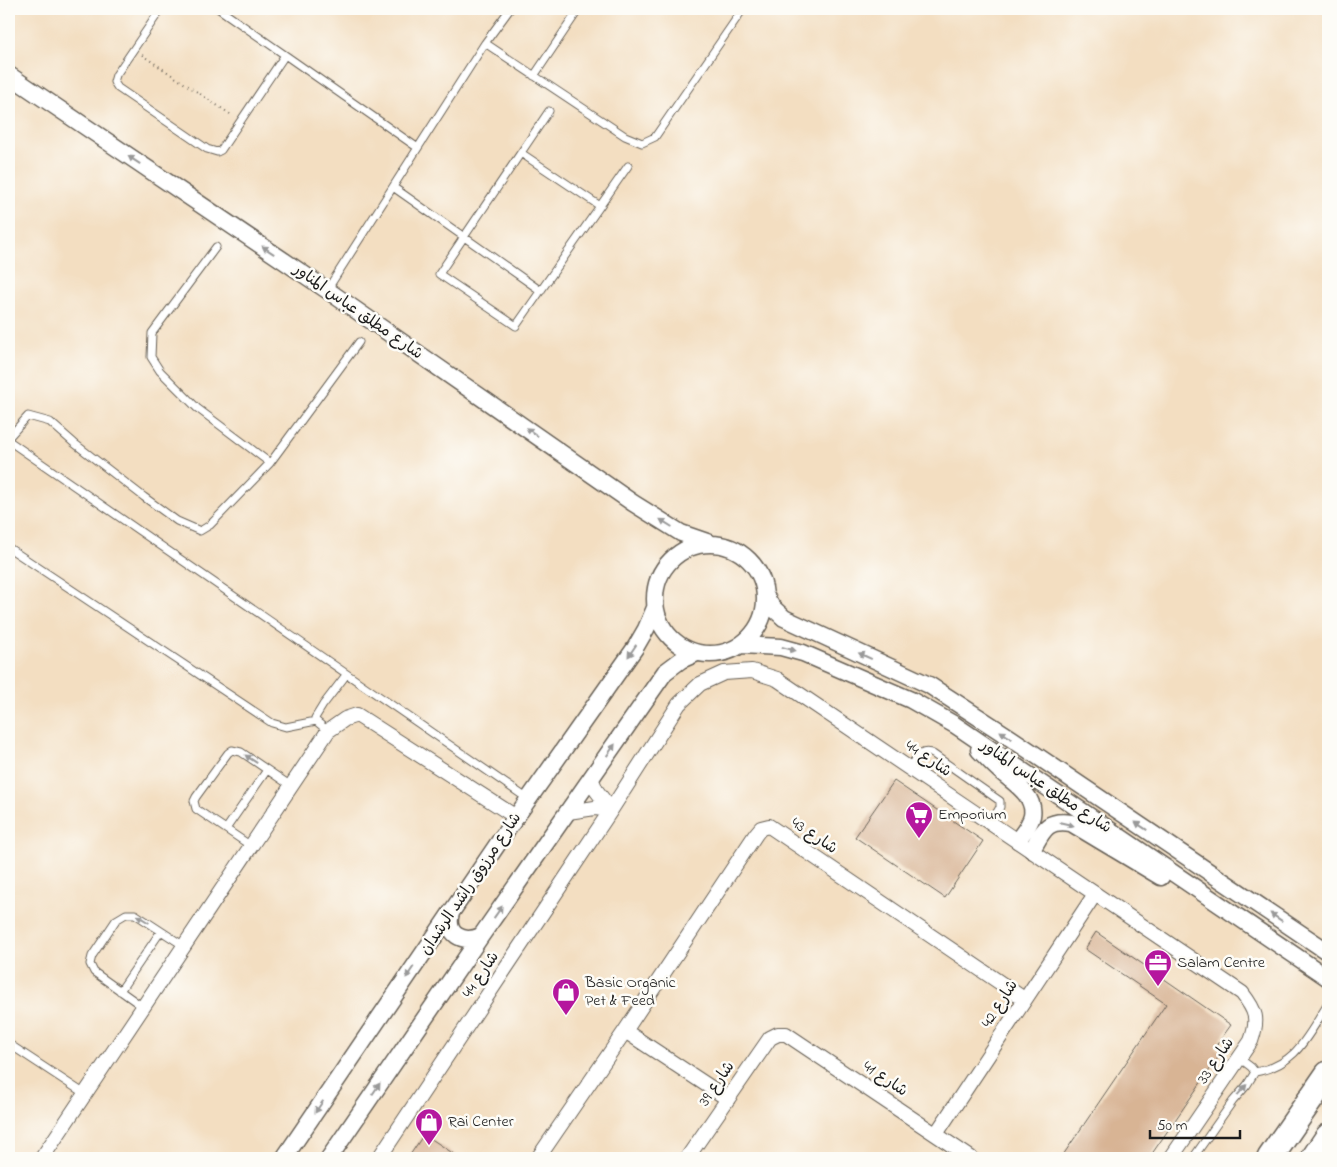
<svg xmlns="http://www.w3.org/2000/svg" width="1337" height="1167" font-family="'Indie Flower','Playpen Sans Arabic',sans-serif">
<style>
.building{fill:#d8b494}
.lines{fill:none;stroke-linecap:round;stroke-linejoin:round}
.service-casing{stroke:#676056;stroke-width:9}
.minor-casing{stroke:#676056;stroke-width:16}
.tertiary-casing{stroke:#676056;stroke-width:19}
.motorway-casing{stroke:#676056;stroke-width:28}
.path{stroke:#676056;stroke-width:2;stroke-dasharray:1 4;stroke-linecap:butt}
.service{stroke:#fff;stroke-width:7}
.minor{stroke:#fff;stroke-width:14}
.tertiary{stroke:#fff;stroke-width:16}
.motorway{stroke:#fff;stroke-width:25}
.oneway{fill:#999}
.labels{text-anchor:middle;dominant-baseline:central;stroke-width:5;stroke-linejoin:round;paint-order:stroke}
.street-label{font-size:16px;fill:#1c1c1c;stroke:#fdfcf7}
.poi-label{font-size:16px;fill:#1c1c1c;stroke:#fdfcf7;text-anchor:start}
</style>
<rect width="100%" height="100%" fill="#fdfcf7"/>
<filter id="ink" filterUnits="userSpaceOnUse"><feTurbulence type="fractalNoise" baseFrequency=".02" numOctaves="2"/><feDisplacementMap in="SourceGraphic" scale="10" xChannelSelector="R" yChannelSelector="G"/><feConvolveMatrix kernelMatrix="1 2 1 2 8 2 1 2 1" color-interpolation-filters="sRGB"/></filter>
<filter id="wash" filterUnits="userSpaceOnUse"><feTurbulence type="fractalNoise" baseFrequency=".0096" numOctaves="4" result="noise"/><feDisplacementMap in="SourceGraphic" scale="20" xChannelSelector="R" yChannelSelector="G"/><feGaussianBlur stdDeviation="1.12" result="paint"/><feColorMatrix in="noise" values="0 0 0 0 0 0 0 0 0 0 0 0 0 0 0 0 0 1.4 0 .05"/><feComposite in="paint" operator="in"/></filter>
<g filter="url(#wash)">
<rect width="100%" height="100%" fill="#f3dec1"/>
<g id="blocks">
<path class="building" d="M894,781L983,841L945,898L855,837Z
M1096,932L1231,1025L1215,1047L1222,1052L1149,1158H1061L1166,1004L1085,949Z
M424,1134L460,1158H408Z"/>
</g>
</g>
<g filter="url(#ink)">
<use href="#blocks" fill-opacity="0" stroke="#676056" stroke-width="1"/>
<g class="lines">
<g class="service-casing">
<path id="service" d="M161,9L116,75L114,82L118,88L207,149L217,152L221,150L285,55L219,9
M485,43L625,136L642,143L655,137L743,9
M285,55L418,148
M534,76L579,9
M549,111L439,274L516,326L628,166
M521,153L600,206
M393,187L541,291
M216,247L152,333L151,357L160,371L197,408L270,463
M327,290L485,43L510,9
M9,437L28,416L50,422L74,443L144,497L177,521L200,531L210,525L270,463L359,342
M9,441L528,799
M9,548L272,723L286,727L316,721
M328,731L316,721L315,718L323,705L346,675
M909,767C916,759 921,748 933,754L1000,801V807L991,822
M226,829L267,770
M251,846L196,809L194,801L196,797L228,753L232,750L241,752L291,786
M120,991L161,931
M143,1007L94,972L90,964L92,956L116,920L126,914H135L184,946
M9,1044L85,1094
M1255,1072C1297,1065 1307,1036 1328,1004
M1193,1158L1233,1101L1247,1085L1255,1072L1251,1067L1239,1058"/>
</g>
<g class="minor-casing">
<path id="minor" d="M591,778L596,790L611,810
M568,812L595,808L611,810
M625,1031L728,1099
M936,1134L1095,894
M42,1158L328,731L345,719L357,715L516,817
M379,1158L611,810L679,704L700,684L724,673L752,671L777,679L1242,993C1256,1011 1259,1019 1251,1041L1171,1158
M538,1158L625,1031L756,834L761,828L769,826L1024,999
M687,1158L770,1038L778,1034H786L971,1158"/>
</g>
<g class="tertiary-casing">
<path id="tertiary" d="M9,75L327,290L633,503L681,533L710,543
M655 599a55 55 0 1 1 110 0a55 55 0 1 1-110 0Z
M765,595L772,607L784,618L929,685L1012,739L1328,952
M741,645L781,647L803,653L911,700L955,725L1328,978
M979,750C986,757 992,764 999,770C1012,782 1036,795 1032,816C1030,825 1023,833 1018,840
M1032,850C1043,831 1046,819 1071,823L1161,877
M451,913C445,934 462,944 481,936
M284,1158L516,817L635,648L646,629L655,608
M329,1158L481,936L665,672L681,660L697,653"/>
</g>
<g class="motorway-casing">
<path id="motorway" d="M1270,1158L1328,1074
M1314,1158L1328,1137"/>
</g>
<path class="path" d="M142,55L233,116"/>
<use href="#service" class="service"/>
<use href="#minor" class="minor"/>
<use href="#tertiary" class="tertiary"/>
<use href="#motorway" class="motorway"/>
</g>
<defs><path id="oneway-solid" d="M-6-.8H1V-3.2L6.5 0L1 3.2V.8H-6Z" transform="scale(1.25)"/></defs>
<g class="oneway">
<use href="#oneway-solid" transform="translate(134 160) rotate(-146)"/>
<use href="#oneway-solid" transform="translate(268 250) rotate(-146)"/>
<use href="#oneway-solid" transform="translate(532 432) rotate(-145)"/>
<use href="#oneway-solid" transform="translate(666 523) rotate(-148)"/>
<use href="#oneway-solid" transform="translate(789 649) rotate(15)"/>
<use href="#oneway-solid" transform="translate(632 651) rotate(124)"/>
<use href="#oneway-solid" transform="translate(865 656) rotate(-155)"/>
<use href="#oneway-solid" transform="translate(1006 735) rotate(-147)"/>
<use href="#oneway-solid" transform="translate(611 750) rotate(-55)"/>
<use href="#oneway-solid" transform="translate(251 759) rotate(-146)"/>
<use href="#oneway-solid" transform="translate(1067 824) rotate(14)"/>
<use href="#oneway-solid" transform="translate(1141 826) rotate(-146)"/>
<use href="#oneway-solid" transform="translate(498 912) rotate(-55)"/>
<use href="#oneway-solid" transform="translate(1276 917) rotate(-146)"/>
<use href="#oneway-solid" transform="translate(143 919) rotate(-148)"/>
<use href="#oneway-solid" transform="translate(410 972) rotate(124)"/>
<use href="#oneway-solid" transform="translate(376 1089) rotate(-56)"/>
<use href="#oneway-solid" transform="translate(1242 1090) rotate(-48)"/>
<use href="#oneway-solid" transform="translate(319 1107) rotate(124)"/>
</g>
</g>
<defs>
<g id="supermarket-pin" transform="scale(1.4375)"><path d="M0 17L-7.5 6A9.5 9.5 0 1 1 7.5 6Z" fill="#b5179e" stroke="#fdfcf7"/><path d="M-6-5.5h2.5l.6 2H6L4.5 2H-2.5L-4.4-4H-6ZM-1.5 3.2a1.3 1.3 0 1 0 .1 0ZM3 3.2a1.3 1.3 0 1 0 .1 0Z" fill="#fff"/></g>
<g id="office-pin" transform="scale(1.4375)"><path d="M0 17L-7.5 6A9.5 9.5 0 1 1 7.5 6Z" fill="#b5179e" stroke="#fdfcf7"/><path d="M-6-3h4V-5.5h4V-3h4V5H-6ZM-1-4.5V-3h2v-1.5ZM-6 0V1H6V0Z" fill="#fff"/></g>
<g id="shop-pin" transform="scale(1.4375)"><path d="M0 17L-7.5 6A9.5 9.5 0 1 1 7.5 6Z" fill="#b5179e" stroke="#fdfcf7"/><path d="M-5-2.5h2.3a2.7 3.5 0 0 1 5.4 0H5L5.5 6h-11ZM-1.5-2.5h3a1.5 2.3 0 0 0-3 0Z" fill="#fff"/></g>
</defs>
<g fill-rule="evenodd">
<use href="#supermarket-pin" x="919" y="815"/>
<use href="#office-pin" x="1158" y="963"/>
<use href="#shop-pin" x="566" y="992"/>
<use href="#shop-pin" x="429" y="1122"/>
</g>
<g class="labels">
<g class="street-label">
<text transform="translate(358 312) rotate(35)">شارع مطلق عباس المناور</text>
<text transform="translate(928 759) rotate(34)">شارع 44</text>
<text transform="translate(1046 787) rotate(34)">شارع مطلق عباس المناور</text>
<text transform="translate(814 836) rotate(34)">شارع 43</text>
<text transform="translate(471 884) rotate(-56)">شارع مرزوق راشد الرشدان</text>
<text transform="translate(481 975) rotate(-56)">شارع 44</text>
<text transform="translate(1000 1004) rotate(-57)">شارع 42</text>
<text transform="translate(1216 1061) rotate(-56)">شارع 33</text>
<text transform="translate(885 1079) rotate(34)">شارع 41</text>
<text transform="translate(717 1084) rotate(-56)">شارع 39</text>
</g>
<g class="poi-label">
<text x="938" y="815">Emporium</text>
<text x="1177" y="963">Salam Centre</text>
<text x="585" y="983">Basic Organic<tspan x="585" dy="18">Pet &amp; Feed</tspan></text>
<text x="448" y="1122">Rai Center</text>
</g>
</g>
<rect width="1337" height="1167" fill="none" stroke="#fdfcf7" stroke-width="30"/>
<path d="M1150 1130v8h90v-8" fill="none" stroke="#1c1c1c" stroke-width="2.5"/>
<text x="1157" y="1130" font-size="15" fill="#1c1c1c" stroke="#fdfcf7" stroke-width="4" paint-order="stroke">50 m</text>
</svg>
